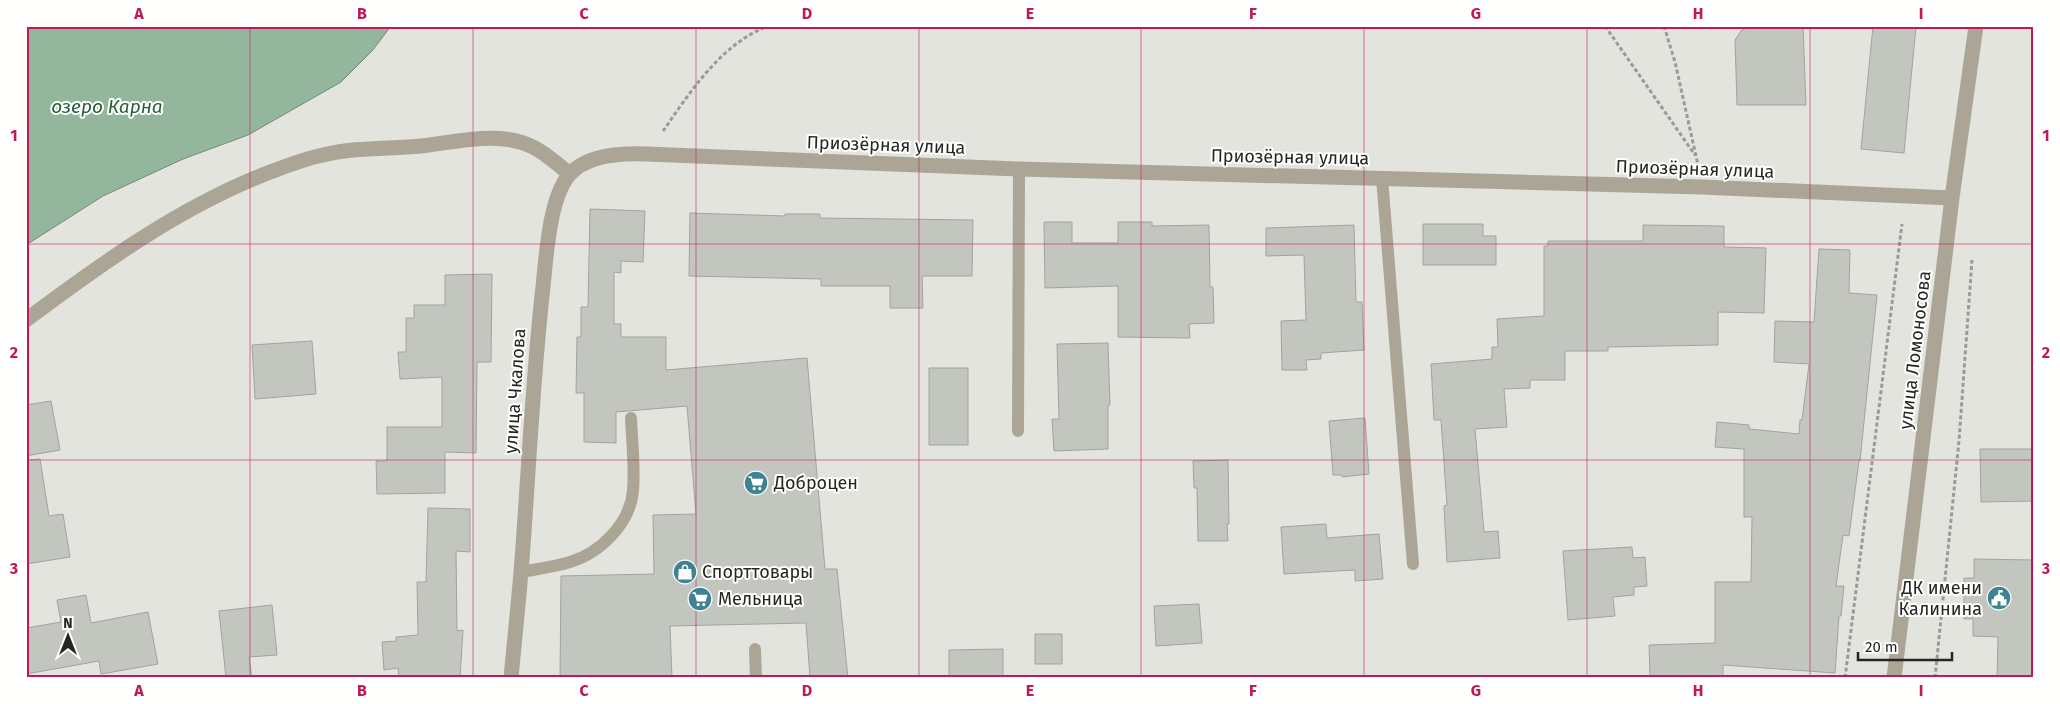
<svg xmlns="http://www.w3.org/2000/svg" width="2060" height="704" font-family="'Fira Sans',sans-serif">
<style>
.water{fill:#94b69d;stroke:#738a78}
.building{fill:#c2c6bf;stroke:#a1a49e}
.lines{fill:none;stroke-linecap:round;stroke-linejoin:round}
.path{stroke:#9a9b96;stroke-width:3;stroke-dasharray:4 2.5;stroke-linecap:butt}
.service{stroke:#aba596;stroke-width:12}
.minor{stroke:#aba596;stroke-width:15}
.grid{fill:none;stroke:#c2185b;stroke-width:1;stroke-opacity:0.55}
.labels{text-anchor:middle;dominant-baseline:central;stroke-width:4;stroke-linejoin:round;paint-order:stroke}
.street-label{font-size:18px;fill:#252523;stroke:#fffffe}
.poi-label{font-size:18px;fill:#252523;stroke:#fffffe;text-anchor:start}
.water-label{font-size:19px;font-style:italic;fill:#285e3c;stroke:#fffffe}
.neatline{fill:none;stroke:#c2185b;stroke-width:2}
.grid-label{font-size:16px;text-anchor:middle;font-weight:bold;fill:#c2185b}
</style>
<rect width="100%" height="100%" fill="#e3e4dd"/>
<path class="water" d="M26,26H391L372,51L341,82L248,135L183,159L103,196L26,245Z"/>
<path class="building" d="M1749,26H1803L1806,105H1737L1735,40L1741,31Z
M1873,26H1916L1904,153L1861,149Z
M590,209L645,211L643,262L621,261V273L614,272V324H621V337H666V370L807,358L825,569H837L848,678H810L806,623L670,626L672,678H560L561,576L654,574L653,515L696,514L687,406L616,412V443L584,442V393H576L577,337H581V307H588Z
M690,213L785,216V214H820V218L973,220L972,276H922L923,308H890V286H821V279L689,276Z
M1044,222H1072V243H1118V222H1152V226L1209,225L1210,287H1213L1214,323L1189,324L1190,338L1118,337V286L1045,288Z
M1423,224H1483V236H1496V265H1423Z
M1354,225L1356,302H1362L1364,350L1321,353V359L1306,360L1307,370H1282L1281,321L1306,320L1304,255L1266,256V228Z
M1643,225L1724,226V247L1766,248L1764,313L1718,312V345L1608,347V351H1565V380H1530V388L1504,389L1507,427L1475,429L1484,532L1498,531L1500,558L1447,562L1444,506L1447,505L1441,420H1434L1431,364L1492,359V347H1498L1497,319L1544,316V246H1548V241H1643Z
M1819,249L1850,250L1849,293L1877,295L1860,461H1859L1849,536L1843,535L1836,586H1844L1841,616H1839L1835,673L1723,665V678H1650L1649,645L1715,643V582H1751L1752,517H1744V449L1715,447L1717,422L1749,425V429L1799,434L1800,420H1802L1809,364L1774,362L1775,321L1814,322Z
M492,274L491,362H477L476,453L445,452V493L377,494L376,461H387V427H442V377L400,379L398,352H406V318H414V305H445V275Z
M312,341L316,394L255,399L252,345Z
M1108,343L1110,405H1108V449L1054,451L1052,419H1059L1057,344Z
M929,368H968V445H929Z
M51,401L60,450L26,456V405Z
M1365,418L1369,474L1342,477V475H1333L1329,421Z
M1980,449H2034V501L1981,502Z
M40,459L49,516L63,514L70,557L26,564V460Z
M1228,460L1229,524H1227L1228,541H1198L1197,488H1194L1193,461Z
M428,508L470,509V552L456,551L457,631L463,630L460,678H399L398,668L384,670L382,642L396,641V637L418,635L417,582H426Z
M1326,524L1327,538L1379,534L1383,579L1355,581V570L1284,574L1281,527Z
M1632,547L1633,558L1645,557L1647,586L1634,587V595L1613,597L1615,616L1568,620L1563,551Z
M1974,559L2034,560V678H1997L1998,637L1973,636V619H1964V578H1974Z
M86,595L91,623L148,612L158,664L101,674L99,661L26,674V628L61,622L57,600Z
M1199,604L1202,643L1156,646L1154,606Z
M272,605L277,655L249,657L252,678H226L219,611Z
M1035,634H1062V664H1035Z
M1003,649V678H949V650Z"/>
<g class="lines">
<path class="path" d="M1605,26L1695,155
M1664,26L1675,62L1698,165
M663,131C691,91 721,44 768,26
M1845,678L1902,224
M1935,678L1959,441L1972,260"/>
<path class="service" d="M1382,178L1413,564
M1018,431L1019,169
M521,572C537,569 554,567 570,562C600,553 630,524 633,491C635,467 632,442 631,418
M755,649L756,678"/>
<path class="minor" d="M26,320C101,264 177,209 265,174C284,167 303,159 323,155C355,147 388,149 421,146C457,142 499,130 533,147C547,154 558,165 570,174
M511,678C515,634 520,590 523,546C529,462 533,379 542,296C546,263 548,200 569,175C587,154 622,153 647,154L1019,169L1702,187L1952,198
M1894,678L1952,198L1976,26"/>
</g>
<path class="grid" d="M250,26V678M473,26V678M696,26V678M919,26V678M1141,26V678M1364,26V678M1587,26V678M1810,26V678M26,244H2034M26,460H2034"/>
<defs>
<g id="supermarket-disc" transform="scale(1.25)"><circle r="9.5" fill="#3f8392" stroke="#fffffe"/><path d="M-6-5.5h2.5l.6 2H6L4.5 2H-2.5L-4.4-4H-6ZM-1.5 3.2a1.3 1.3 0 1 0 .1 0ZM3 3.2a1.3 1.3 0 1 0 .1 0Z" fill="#fff"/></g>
<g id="shop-disc" transform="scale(1.25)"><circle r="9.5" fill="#3f8392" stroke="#fffffe"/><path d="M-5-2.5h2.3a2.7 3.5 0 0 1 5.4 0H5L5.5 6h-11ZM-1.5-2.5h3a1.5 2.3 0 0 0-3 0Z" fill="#fff"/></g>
<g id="civic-disc" transform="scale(1.25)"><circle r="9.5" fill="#3f8392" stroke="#fffffe"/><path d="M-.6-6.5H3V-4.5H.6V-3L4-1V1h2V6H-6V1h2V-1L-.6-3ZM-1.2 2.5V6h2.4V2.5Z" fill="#fff"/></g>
</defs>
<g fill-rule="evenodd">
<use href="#supermarket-disc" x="756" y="483"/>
<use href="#shop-disc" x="685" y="572"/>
<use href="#civic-disc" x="1999" y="598"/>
<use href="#supermarket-disc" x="700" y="599"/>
</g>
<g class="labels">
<g class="street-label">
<text transform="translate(886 145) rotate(2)">Приозёрная улица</text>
<text transform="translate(1290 157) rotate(1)">Приозёрная улица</text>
<text transform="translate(1695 169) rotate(2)">Приозёрная улица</text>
<text transform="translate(1915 350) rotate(-83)">улица Ломоносова</text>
<text transform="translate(515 391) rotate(-86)">улица Чкалова</text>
</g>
<g class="poi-label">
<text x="774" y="483">Доброцен</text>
<text x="702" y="572">Спорттовары</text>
<text x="1982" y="588" text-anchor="end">ДК имени<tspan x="1982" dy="21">Калинина</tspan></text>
<text x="718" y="599">Мельница</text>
</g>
<g class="water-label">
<text x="107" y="106">озеро Карна</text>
</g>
</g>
<rect width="2060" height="704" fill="none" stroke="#fffffe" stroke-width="55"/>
<g transform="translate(68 636)" stroke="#fffffe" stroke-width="4" paint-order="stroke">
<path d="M0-4L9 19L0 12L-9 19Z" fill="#252523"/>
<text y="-8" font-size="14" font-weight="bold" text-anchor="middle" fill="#252523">N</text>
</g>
<path d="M1858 652v8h94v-8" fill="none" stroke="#252523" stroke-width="2.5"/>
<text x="1865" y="652" font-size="15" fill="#252523" stroke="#fffffe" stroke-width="4" paint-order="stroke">20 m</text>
<rect x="28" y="28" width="2004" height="648" class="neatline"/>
<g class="grid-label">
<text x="139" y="19">A</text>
<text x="362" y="19">B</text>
<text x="584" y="19">C</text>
<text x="807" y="19">D</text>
<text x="1030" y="19">E</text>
<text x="1253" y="19">F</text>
<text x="1476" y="19">G</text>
<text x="1698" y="19">H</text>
<text x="1921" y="19">I</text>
<text x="14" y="141">1</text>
<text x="2046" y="141">1</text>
<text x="14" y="358">2</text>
<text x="2046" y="358">2</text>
<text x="14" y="574">3</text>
<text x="2046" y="574">3</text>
<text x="139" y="696">A</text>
<text x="362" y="696">B</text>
<text x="584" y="696">C</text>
<text x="807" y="696">D</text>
<text x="1030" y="696">E</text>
<text x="1253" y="696">F</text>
<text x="1476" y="696">G</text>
<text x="1698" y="696">H</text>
<text x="1921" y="696">I</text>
</g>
</svg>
